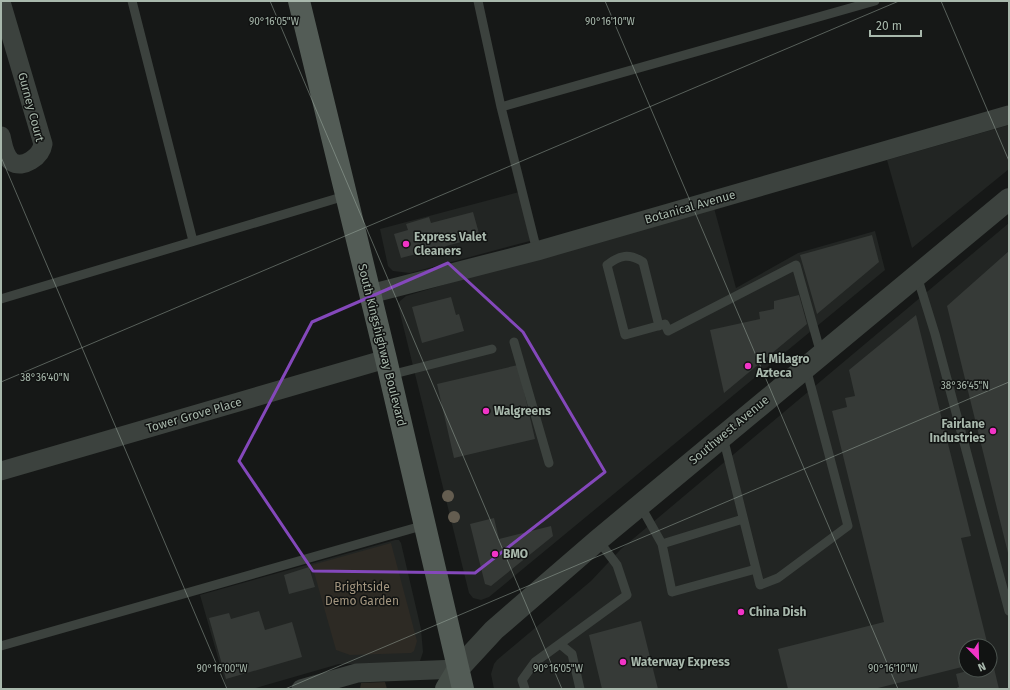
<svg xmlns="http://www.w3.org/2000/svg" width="1010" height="690" font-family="'Fira Sans',sans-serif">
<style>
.built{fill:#222523;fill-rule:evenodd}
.green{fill:#2d2a24}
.building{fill:#363a37}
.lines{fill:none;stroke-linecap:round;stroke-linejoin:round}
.service{stroke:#3c423e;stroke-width:9}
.minor{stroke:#3c423e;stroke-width:19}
.tertiary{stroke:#3c423e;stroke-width:22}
.secondary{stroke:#454d47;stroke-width:22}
.primary{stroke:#535c56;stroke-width:22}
.tree{fill:#645d50}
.marked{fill:none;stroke:#8448bb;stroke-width:3;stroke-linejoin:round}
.ticks{fill:none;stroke:#a8b8ac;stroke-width:1;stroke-opacity:0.45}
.poi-dot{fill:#f234c7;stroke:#111312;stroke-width:1.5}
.labels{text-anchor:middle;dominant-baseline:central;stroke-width:3;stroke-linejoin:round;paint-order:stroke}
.street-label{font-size:12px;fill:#a8b8ac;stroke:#111312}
.poi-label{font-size:12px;font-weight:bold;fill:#a8b8ac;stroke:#111312;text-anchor:start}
.park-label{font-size:12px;fill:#a3957f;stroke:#111312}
.ticks-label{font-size:10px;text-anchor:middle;fill:#a8b8ac;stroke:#111312;stroke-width:3;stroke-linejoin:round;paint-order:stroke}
</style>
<rect width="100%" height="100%" fill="#161817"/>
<path class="built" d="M1009,125V169L912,248L887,160Z
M519,192L530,241L410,273L393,271L388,266L380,229Z
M714,208L736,288L798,253L875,231L885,270L489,597L481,600L473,598L469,593L398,305L400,301L406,296L456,281Z
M1009,223V689H494L491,674L494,664L497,660L591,581L621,549ZM966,646H990V670H966Z
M395,540H399L401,543L421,629L423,652L420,661L413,664H339L252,689H227L200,595Z"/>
<path class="green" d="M391,543L417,641L414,651L411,653L350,655L336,650L312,565Z
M385,682L387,689H360L361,683Z"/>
<path class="building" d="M473,212L480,237L401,258L394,234L408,230L406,224L429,217L431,223Z
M872,235L879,262L817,314L800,255Z
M1009,251V553H1008L947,306Z
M799,295L807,324L724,393L710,330L760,319L759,312L774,309V301Z
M451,297L456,315L459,314L464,331L422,343L412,307Z
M916,315L971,536L961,538L988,646H966V666L874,689H788L778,649L884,622L832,411L847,407L845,398L855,396L849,370Z
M518,365L535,439L454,458L437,384Z
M494,518L499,539L551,526L553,536L491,586L485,584L470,524Z
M309,567L315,587L289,594L284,575Z
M259,611L265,630L292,622L302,657L226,679L209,618L229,613L231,619Z
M641,621L658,689H602L589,635Z
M993,664L999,689H954L959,687L956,674L971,670H990V665Z"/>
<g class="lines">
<path class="service" d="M132,1L193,241
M478,1L501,107L537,251
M501,107L875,1
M917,276L935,334L1009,611
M1,299L345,196
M659,326L643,262C629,253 620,255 607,265L625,335L665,324L668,331L796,265L821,354
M514,342L549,463
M390,375L492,349
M723,437L760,585L778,578L848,526L806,368
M640,505L662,544L672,592L756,569
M662,544L743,519
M560,644L572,654L580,689
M1,646L425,525
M525,689L522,680L535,662L627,595L617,565L598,540"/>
<path class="minor" d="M1,2L43,144C41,157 23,169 12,162C4,156 3,144 1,136
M370,294L537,251L1009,115
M1,471L386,359
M301,689L357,673L458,669"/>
<path class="tertiary" d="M458,669L494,630L598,540L1009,199"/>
<path class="secondary" d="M446,689L458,669"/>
<path class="primary" d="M299,1L386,359L463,689"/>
</g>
<g class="tree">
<circle cx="448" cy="496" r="6"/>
<circle cx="454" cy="517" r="6"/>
</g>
<path class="marked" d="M448,263L523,332L605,472L475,573L313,571L239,461L312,322Z"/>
<path class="ticks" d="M270,1L562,689M605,1L898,689M941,1L1009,161M1,157L227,689M1,382L899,1M285,689L1009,382"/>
<g class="poi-dot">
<circle cx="406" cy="244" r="4"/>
<circle cx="748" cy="366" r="4"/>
<circle cx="486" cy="411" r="4"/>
<circle cx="993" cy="431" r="4"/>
<circle cx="495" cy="554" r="4"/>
<circle cx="741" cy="612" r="4"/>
<circle cx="623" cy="662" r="4"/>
</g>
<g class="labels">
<g class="street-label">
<text transform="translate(31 107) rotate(75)">Gurney Court</text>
<text transform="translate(690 207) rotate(-16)">Botanical Avenue</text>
<text transform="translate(382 345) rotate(76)">South Kingshighway Boulevard</text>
<text transform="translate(194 415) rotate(-16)">Tower Grove Place</text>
<text transform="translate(729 430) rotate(-40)">Southwest Avenue</text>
</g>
<g class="poi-label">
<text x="414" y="237">Express Valet<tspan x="414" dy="14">Cleaners</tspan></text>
<text x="756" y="359">El Milagro<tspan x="756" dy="14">Azteca</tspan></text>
<text x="494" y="411">Walgreens</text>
<text x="985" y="424" text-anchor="end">Fairlane<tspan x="985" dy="14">Industries</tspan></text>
<text x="503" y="554">BMO</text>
<text x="749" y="612">China Dish</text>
<text x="631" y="662">Waterway Express</text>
</g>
<g class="park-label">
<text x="362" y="587">Brightside<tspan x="362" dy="14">Demo Garden</tspan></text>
</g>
</g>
<g class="ticks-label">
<text x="274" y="25">90°16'05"W</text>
<text x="610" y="25">90°16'10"W</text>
<text x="45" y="381">38°36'40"N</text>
<text x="965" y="389">38°36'45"N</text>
<text x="222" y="672">90°16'00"W</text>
<text x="558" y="672">90°16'05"W</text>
<text x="893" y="672">90°16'10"W</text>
</g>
<rect width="1010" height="690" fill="none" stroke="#a8b8ac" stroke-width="4"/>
<g transform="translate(978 658) rotate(157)"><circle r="19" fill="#111312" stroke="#4d5550"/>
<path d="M0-3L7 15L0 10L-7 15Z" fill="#f234c7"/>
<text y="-6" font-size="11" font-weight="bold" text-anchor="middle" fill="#a8b8ac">N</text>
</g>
<path d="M870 30v6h51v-6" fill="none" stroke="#a8b8ac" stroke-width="2"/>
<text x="876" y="30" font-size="12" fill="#a8b8ac" stroke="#111312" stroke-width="3" paint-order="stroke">20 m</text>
</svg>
